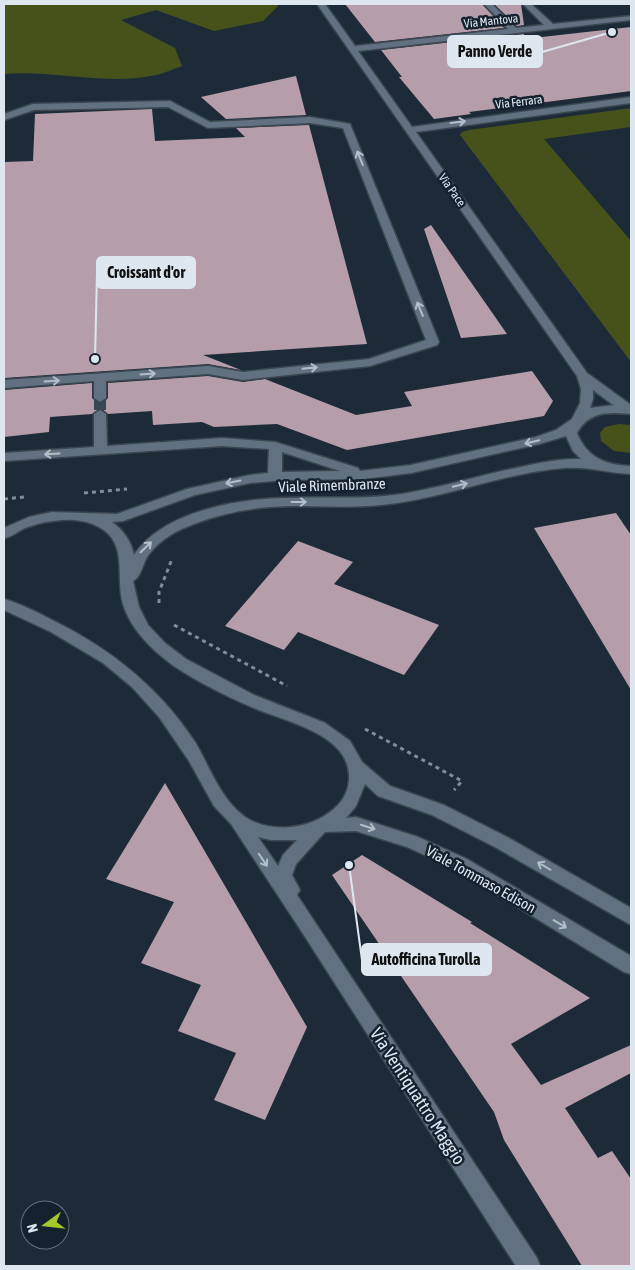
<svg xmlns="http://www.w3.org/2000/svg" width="635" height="1270" font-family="'Asap Condensed',sans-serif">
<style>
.green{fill:#47521b}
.building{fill:#b59ea9}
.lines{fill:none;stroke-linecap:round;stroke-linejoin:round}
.minor-tunnel{stroke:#3a4754;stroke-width:12;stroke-dasharray:12 5.5;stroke-linecap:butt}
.minor-casing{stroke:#3b4651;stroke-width:3}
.path{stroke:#828d98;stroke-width:3;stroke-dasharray:4 4;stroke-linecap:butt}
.minor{fill:#627181;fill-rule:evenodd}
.oneway{stroke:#b3bec9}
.labels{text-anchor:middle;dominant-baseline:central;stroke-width:5;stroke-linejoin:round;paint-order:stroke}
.far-street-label{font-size:12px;fill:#dee7f0;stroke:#14212e}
.street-label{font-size:15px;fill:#dee7f0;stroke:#14212e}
.near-street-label{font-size:18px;fill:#dee7f0;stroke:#14212e}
.leader{fill:none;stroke:#dee7f0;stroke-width:2}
.callout-dot{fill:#dee7f0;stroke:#14212e;stroke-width:2}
.callout{fill:#dee7f0;stroke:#dee7f0;stroke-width:2}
.callout-label{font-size:16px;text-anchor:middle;font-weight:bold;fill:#111}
</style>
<rect width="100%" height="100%" fill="#1d2b38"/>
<path class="green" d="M4,4H276L278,6L263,21L214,31L156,10L121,20L175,48L182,66C173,69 165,73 156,75C107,86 54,70 4,74Z
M631,108V127L544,139L631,241V362L460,135L462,132L469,130Z
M619,424L631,425V453L614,451L601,441L600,433L605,427Z"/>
<path class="building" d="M345,4H482L504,28L375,42Z
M494,4H521L524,25L517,26Z
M631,27V91L469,112L471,114L434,119L399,77H402L381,50L524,34V39Z
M296,76L306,115L226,119L201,97Z
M152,109L155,141L245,137L236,128L309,125L367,344L203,355L241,370L208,364L4,378V162L33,161L35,114Z
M431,225L507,334L461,338L424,229Z
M532,371L553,401L544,416L347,450L277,424L214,427L202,422L153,425L152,411L108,414L101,408L92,414L50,417L49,432L4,437V390L92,383V398L101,404L108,398V383L208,376L243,382L265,379L356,415L412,406L404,392Z
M616,513L631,535V690L534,528Z
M298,541L353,562L334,584L439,625L404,675L298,632L284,650L225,626Z
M165,783L307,1027L265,1120L214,1100L236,1053L178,1031L201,985L141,963L174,902L106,879Z
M362,855L472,922L470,923L590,998L511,1044L541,1085L631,1045V1073L565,1108L598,1158L612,1151L631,1179V1266H582L504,1140L494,1112L332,875Z"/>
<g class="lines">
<path class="minor-tunnel" d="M100,398V414"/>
<g class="minor-casing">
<path id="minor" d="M317,4H325L355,46L508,29L484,4H492L516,28L544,25L523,4H531L553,24L631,16V20L358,51L412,127L631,97V103L416,132L587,373L631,405V414C609,412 589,411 577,433C587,458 606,465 631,466V474C608,473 587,466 564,468C502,473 443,499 381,505C352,508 323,506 294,506C261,506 225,512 194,524C177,530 161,539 150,553C143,560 142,577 133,581L139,607L148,625L165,643L186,659L254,695L325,723L350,741L362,762L390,786L444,805L507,837L631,908V925L495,847L432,815L378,796L365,784L356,806L346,818L356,817L418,837L467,859L631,956V974L624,972L455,869L407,847L356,831L325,832L296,864L292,875L300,890L297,895L537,1258L540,1266H516L302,932L231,824L214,806L189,761L159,717L132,687L103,663L51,632L4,610V599C21,604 37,612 52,620C111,649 159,687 195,742C210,767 220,799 245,817C269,833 307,830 330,812C341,804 348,794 349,780C352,734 286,722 254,708C226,696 198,682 174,666C152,650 131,630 123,604C115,577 129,543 99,527C78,515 47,520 25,528C18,531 12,537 4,538V528L29,517L52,512L117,514L187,489L250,475L268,473L269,449L222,446L4,461V453L94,447V414L100,410L106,414L107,446L222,438L275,442L358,468L360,471L411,465L536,437L556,430L572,419L580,403L581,389L577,376ZM593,390L612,404L614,405L590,408L593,399ZM566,436L573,451L581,459C556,458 531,465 506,470C472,478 437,488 402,494C362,500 322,496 281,498C233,500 163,512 134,555C131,541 123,530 112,522L123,521L195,495L250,483L284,480L363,479L411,473L539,444ZM282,452L340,471L282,472ZM258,837L271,840H297L283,855L278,866Z
M170,101L210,122L310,117L350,124L439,342L437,345L370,366L243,380L208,374L106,381V398L100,402L94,398V381L4,388V380L208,366L243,372L369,359L426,340L343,128L310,123L208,128L168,107L34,110L4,120V114L33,104Z"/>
</g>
<path class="path" d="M84,493L127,489
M4,499L25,497
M159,603V592L172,559
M174,625L287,686
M365,729L462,781L454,790"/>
<use href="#minor" class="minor"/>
</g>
<defs><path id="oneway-shaft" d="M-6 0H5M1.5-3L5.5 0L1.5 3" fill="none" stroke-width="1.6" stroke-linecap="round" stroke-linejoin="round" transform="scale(1.25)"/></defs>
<g class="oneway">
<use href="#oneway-shaft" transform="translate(458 122) rotate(-7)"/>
<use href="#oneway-shaft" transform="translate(360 158) rotate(-112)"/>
<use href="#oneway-shaft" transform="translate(420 309) rotate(-112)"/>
<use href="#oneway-shaft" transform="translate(310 368) rotate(-6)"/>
<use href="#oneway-shaft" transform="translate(148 374) rotate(-4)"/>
<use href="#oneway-shaft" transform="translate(52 381) rotate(-4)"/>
<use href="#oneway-shaft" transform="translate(532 442) rotate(166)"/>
<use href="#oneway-shaft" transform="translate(52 454) rotate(177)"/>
<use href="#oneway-shaft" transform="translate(233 482) rotate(169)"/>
<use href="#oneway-shaft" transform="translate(460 485) rotate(-13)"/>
<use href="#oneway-shaft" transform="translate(299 502)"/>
<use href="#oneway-shaft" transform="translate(146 547) rotate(-44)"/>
<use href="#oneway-shaft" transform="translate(368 827) rotate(18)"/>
<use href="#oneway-shaft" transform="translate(263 860) rotate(56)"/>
<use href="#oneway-shaft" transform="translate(544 866) rotate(-150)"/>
<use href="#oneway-shaft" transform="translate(560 924) rotate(31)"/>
</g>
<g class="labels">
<g class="far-street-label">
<text transform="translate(491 21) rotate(-6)">Via Mantova</text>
<text transform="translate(519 102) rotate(-7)">Via Ferrara</text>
<text transform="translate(452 190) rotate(55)">Via Pace</text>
</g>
<g class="street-label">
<text transform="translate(332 485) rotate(-2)">Viale Rimembranze</text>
<text transform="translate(481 879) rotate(29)">Viale Tommaso Edison</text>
</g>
<g class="near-street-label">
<text transform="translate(418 1096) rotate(57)">Via Ventiquattro Maggio</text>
</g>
</g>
<path class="leader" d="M612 32L542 52M95 359L97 273M349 865L362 960"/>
<g class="callout-dot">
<circle cx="612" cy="32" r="5"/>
<circle cx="95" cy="359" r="5"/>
<circle cx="349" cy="865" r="5"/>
</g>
<g class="callout">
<rect x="448" y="36" width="94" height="31" rx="5"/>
<rect x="97" y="257" width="98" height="31" rx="5"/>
<rect x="362" y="944" width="129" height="31" rx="5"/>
</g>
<g class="callout-label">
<text x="495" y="57">Panno Verde</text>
<text x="146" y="278">Croissant d'or</text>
<text x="426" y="965">Autofficina Turolla</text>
</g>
<rect width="635" height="1270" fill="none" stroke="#dee7f0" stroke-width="10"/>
<g transform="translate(45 1225) rotate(255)"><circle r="24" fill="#14212e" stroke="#65707c"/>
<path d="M0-4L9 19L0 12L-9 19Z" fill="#a4c825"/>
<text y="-8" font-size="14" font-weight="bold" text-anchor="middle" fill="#dee7f0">N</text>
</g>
</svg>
